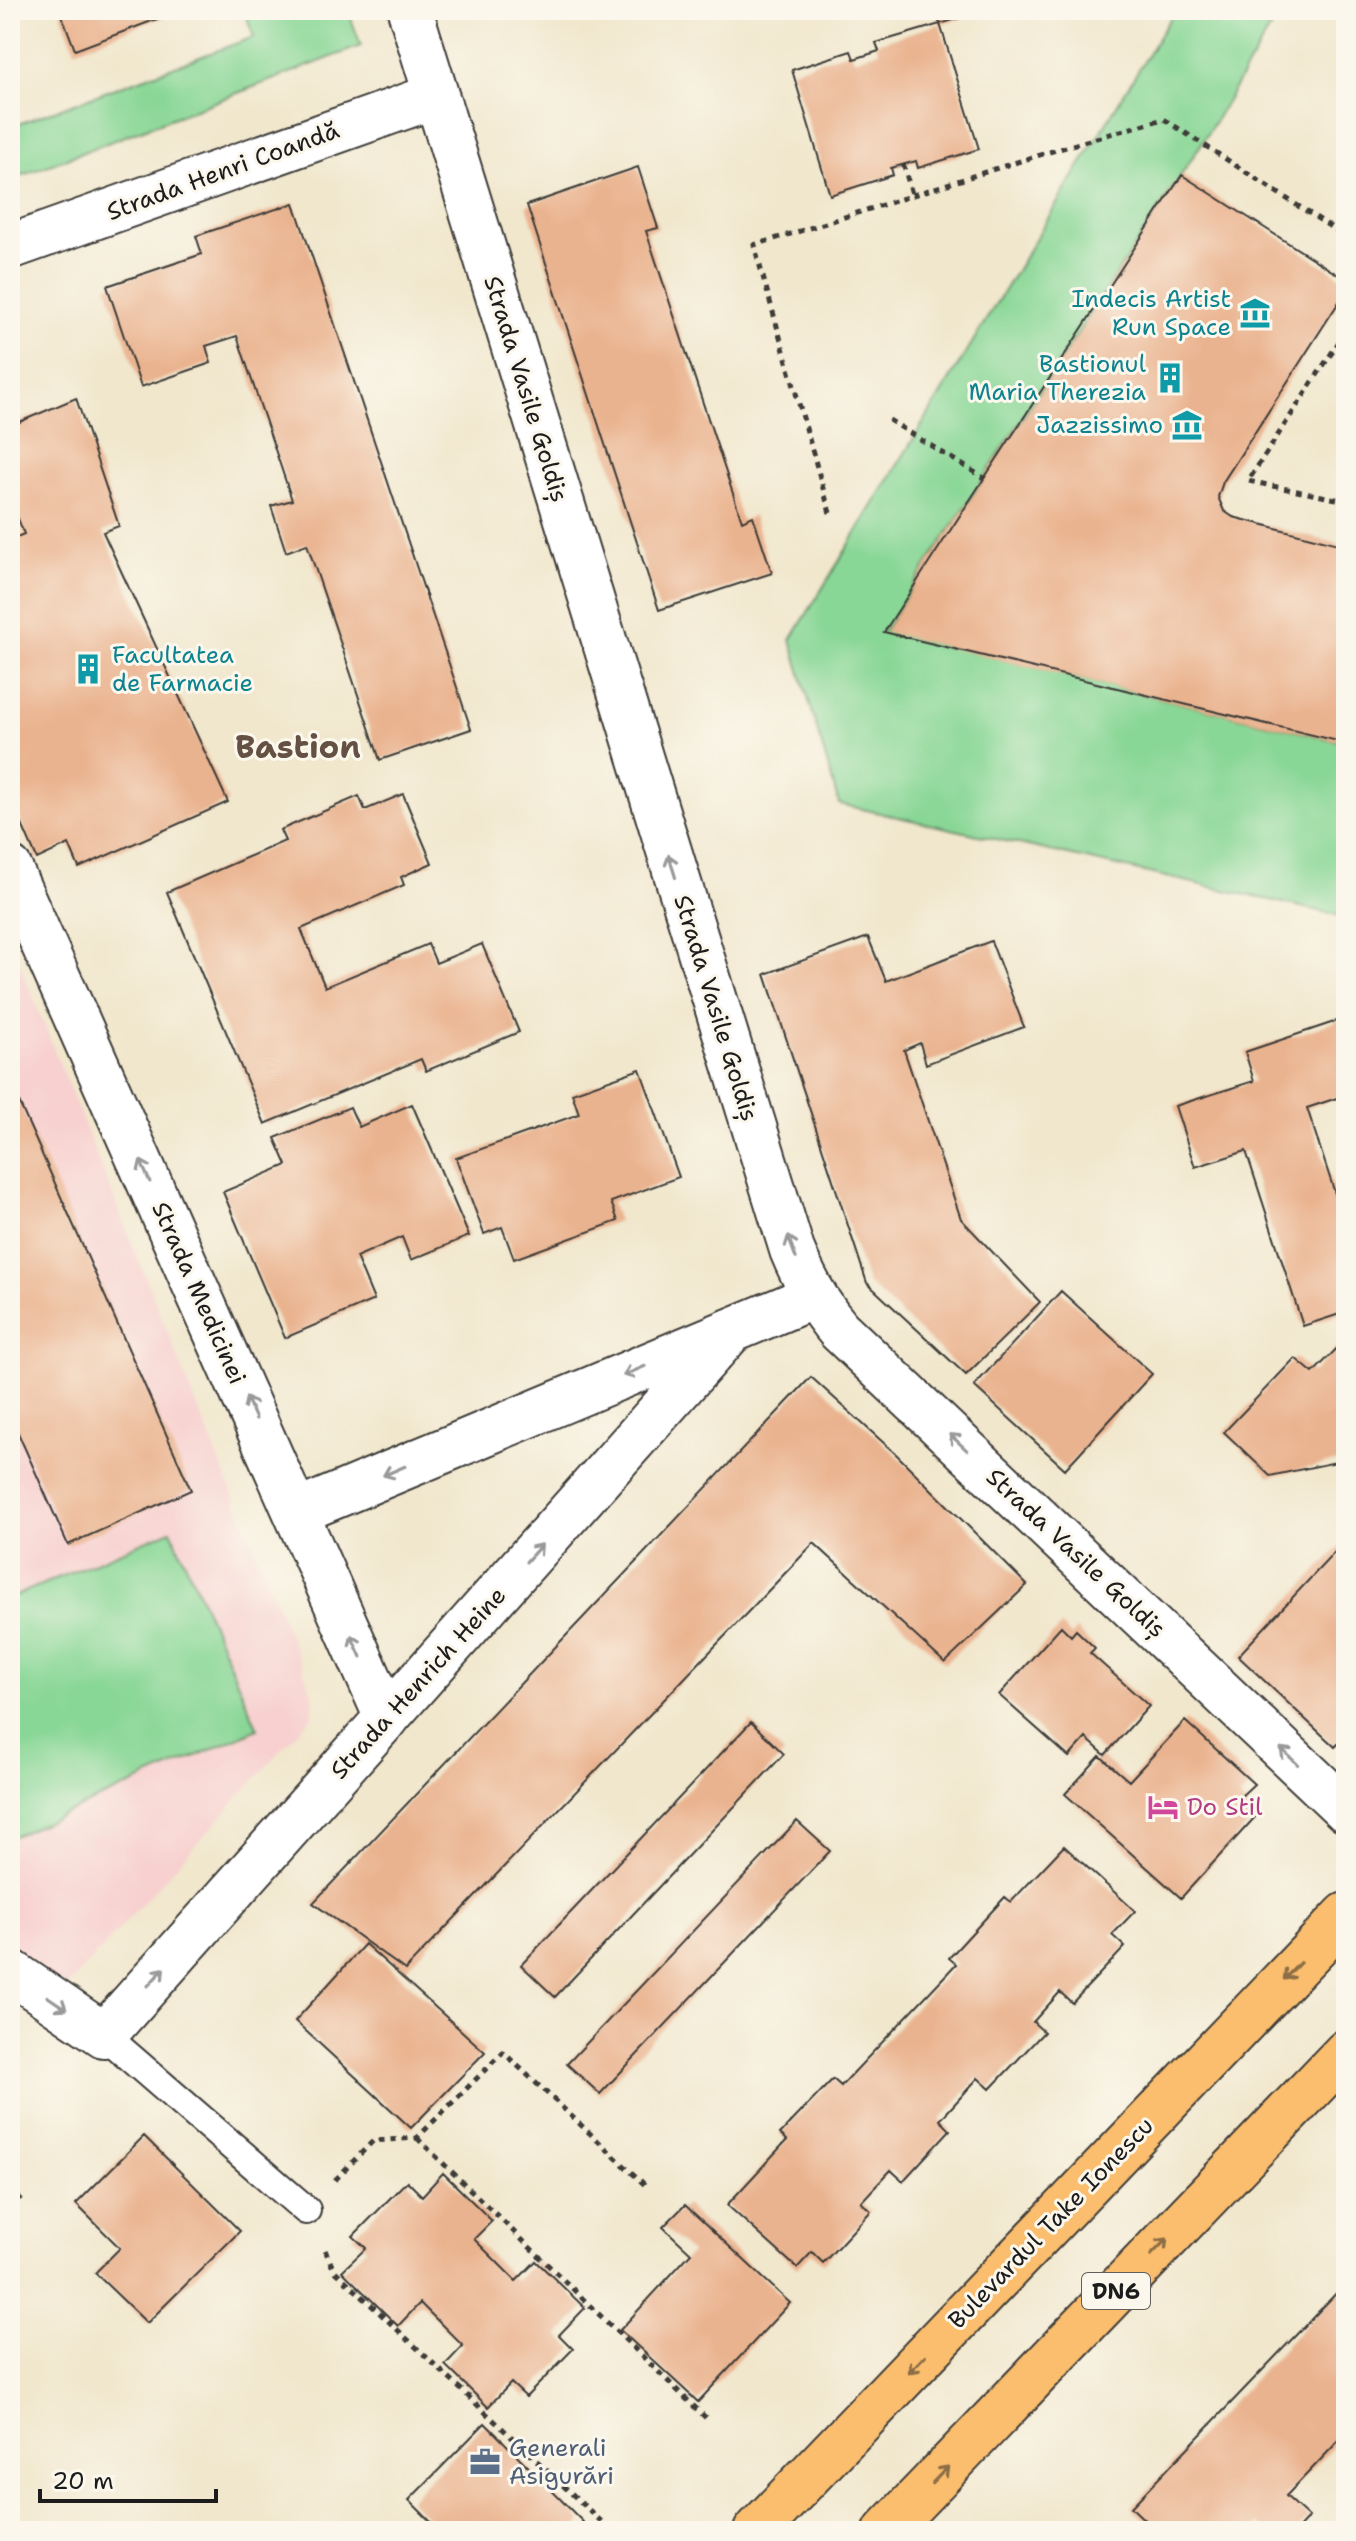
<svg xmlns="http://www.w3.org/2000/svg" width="1356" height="2541" font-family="'Shantell Sans',sans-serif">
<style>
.built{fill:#f7d0cf}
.green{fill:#89d796;stroke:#527a59;stroke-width:2}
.building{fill:#eab38f}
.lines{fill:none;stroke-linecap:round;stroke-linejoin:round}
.service-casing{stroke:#3c3a37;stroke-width:32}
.minor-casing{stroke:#3c3a37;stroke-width:48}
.primary-casing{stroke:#3c3a37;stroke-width:48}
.path{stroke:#3c3a37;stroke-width:5;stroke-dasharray:6 6;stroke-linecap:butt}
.service{stroke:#fff;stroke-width:28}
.minor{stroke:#fff;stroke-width:44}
.primary{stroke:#fbbe6e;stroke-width:44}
.oneway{stroke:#999}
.oneway2{stroke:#8c6d45}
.labels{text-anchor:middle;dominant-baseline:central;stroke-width:6;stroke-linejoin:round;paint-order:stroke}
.shield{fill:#fbf7ec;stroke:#5f5e5a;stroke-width:2}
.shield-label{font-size:22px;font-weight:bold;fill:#1c1c1c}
.street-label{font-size:24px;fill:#1c1c1c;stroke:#fbf7ec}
.culture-label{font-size:24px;fill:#0d838f;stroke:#fbf7ec;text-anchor:end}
.hotel-label{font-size:24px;fill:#b23c85;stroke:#fbf7ec;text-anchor:start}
.service-label{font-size:24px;fill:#4e5e75;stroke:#fbf7ec;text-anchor:start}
.district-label{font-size:32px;font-weight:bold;fill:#645144;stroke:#fbf7ec}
</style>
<rect width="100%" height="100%" fill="#fbf7ec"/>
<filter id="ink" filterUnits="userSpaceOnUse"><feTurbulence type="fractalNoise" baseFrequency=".0125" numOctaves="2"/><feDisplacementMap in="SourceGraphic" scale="16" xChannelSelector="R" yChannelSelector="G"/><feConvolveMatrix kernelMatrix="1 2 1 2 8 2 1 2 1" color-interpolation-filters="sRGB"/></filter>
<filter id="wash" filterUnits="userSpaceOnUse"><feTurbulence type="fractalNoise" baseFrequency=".006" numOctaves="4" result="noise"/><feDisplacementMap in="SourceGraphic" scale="32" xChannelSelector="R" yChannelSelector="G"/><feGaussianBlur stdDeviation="1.8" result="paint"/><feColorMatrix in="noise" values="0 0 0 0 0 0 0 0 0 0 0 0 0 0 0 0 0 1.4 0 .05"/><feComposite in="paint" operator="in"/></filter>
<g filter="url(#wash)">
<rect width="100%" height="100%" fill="#f1e7cd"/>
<path class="built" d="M10,940L314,1697L312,1716L66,1988L10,1948Z"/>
<path class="green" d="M244,10H348L361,46L10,180V127L254,37Z
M1175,10H1281L1202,143L884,631L1346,743V917L839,804L791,640Z
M171,1530L258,1729L10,1838V1598Z"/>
<g id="blocks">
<path class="building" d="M60,10H181L75,50Z
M935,10H983V11L940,24Z
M940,24L979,149L918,168L916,161L891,168L893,175L830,195L792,70L851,51L854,59L879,51L876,43Z
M638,167L658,228L646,231L742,521L753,516L772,573L659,610L527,205Z
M1182,175L1346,280V291L1223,482L1218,497L1224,511L1233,517L1346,546V743L884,632Z
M294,203L471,729L380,760L307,544L286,552L271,506L292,500L237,336L206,346L211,363L141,387L107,286L202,254L196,236Z
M76,398L119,526L103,532L228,802L79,868L69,844L37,859L10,797V540L24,534L17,516L10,519V426Z
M403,794L432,863L401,877L404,885L301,929L325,987L428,944L436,963L482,944L519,1032L426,1071L421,1059L265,1124L167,892L285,841L280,830L359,796L365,810Z
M868,937L886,981L991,941L1024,1027L926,1064L920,1043L904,1050L961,1219L1040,1302L966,1375L867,1283L765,974Z
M1346,1018V1095L1307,1108L1346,1227V1312L1303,1326L1246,1151L1195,1167L1175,1106L1254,1081L1245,1052Z
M640,1069L679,1177L611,1202L618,1221L514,1259L502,1227L484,1234L456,1158L579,1114L572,1093Z
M10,1082L191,1490L68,1545L10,1415Z
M412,1104L469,1236L411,1260L402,1237L356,1257L374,1300L285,1338L223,1192L287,1165L275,1138L350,1107L359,1127Z
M1061,1291L1152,1374L1065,1469L974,1386Z
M1346,1339V1460L1270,1476L1224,1432L1295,1358L1313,1373Z
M811,1377L897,1455L1027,1585L945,1663L814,1543L405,1970L313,1903Z
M1346,1540V1736L1335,1747L1238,1656Z
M1061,1626L1071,1636L1076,1630L1095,1648L1090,1653L1149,1706L1105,1755L1086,1738L1069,1757L999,1695Z
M1185,1721L1254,1784L1239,1798L1257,1815L1181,1898L1065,1794L1100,1756L1129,1781Z
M751,1722L784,1754L555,1997L521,1965Z
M797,1821L830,1851L600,2094L567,2064Z
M1064,1846L1135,1911L1112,1935L1125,1947L1072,2003L1060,1992L1033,2022L1044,2032L990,2089L978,2078L940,2120L950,2130L903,2181L891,2170L861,2202L871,2211L823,2263L812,2252L797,2268L727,2205L787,2140L780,2134L833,2079L841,2086L956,1964L949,1958L1005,1897L1011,1902Z
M365,1944L485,2052L411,2128L295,2021Z
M144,2136L240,2231L147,2323L95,2273L120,2248L76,2204Z
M443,2173L492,2221L474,2239L516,2281L536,2261L585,2308L559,2335L573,2349L526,2397L511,2383L488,2407L445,2365L463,2346L420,2303L398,2326L342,2271L366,2248L353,2236L407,2181L422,2196Z
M10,2176L21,2199L10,2204Z
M685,2205L790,2303L698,2402L620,2330L691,2253L663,2227Z
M1346,2283V2433L1286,2496L1309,2517L1296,2531H1266L1259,2524L1253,2531H1156L1131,2507Z
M485,2423L583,2522L573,2531H440L409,2500Z"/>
</g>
</g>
<g filter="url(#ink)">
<use href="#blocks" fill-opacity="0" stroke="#3c3a37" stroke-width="2"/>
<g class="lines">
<g class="service-casing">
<path id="service" d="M104,2035L306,2210"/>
</g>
<g class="minor-casing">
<path id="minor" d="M410,10L792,1250C804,1279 818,1306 839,1330L1346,1810
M10,247L435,96
M10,869L387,1718
M297,1512L814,1296
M10,1971L104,2035L732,1330"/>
</g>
<g class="primary-casing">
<path id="primary" d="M756,2531L1346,1915
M886,2531L1346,2052"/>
</g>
<path class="path" d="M1020,10L1022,17L1044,10
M903,164L913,197
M1346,331L1248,481L1346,501
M889,420L984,478
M830,513L754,245C891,204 1026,156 1164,119L1346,237
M417,2138L706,2418
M335,2180L373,2141L417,2138L503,2052L645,2185
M325,2250L334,2270L604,2524"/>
<use href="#service" class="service"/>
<use href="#minor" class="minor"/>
<use href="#primary" class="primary"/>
</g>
<defs><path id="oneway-shaft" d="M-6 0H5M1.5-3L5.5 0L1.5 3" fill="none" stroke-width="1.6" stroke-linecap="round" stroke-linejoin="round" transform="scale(2)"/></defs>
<g class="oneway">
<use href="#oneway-shaft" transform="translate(672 866) rotate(-107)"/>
<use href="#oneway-shaft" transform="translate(145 1171) rotate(-114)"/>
<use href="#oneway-shaft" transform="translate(792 1247) rotate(-110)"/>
<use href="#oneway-shaft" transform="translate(634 1371) rotate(157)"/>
<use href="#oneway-shaft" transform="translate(251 1408) rotate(-114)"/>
<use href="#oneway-shaft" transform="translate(958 1442) rotate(-137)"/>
<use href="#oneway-shaft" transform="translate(394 1471) rotate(157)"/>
<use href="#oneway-shaft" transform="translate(534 1553) rotate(-48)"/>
<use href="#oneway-shaft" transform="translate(356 1646) rotate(-114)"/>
<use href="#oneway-shaft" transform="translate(1289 1756) rotate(-136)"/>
<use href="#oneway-shaft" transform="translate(156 1977) rotate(-48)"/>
<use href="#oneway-shaft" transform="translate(57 2003) rotate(34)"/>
</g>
<g class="oneway2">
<use href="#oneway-shaft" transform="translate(1292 1971) rotate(134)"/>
<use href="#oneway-shaft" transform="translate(1159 2247) rotate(-46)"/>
<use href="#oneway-shaft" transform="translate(917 2364) rotate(134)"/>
<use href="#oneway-shaft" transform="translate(940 2475) rotate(-46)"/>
</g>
</g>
<defs>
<g id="museum-bare" transform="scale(2.4)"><path d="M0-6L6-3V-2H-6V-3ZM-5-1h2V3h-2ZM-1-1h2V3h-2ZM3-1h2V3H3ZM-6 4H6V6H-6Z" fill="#0f9aa8" stroke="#fbf7ec" stroke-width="2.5" paint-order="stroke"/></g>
<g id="building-bare" transform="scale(2.4)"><path d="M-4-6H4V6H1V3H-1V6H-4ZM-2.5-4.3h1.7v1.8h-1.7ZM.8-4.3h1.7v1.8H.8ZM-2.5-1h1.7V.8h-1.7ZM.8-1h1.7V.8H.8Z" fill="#0f9aa8" stroke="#fbf7ec" stroke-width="2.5" paint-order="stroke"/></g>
<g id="hotel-bare" transform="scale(2.4)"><path d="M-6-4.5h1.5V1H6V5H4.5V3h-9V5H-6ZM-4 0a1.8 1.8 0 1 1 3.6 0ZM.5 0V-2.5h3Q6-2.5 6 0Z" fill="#d1479c" stroke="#fbf7ec" stroke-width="2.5" paint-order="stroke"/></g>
<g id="office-bare" transform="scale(2.4)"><path d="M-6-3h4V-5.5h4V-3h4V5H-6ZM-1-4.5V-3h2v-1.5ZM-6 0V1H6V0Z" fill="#5c6f8a" stroke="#fbf7ec" stroke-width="2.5" paint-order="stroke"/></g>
</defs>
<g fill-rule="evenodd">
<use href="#museum-bare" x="1255" y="313"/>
<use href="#building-bare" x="1170" y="378"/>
<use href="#museum-bare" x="1187" y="425"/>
<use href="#building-bare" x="88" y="669"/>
<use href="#hotel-bare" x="1163" y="1807"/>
<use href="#office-bare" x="485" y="2462"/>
</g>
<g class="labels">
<rect class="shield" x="1082" y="2273" width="68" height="36" rx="6"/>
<g class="shield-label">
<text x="1116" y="2291">DN6</text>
</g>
<g class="street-label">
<text transform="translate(223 171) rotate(-20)">Strada Henri Coandă</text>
<text transform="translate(526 389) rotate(73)">Strada Vasile Goldiș</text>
<text transform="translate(716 1008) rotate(73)">Strada Vasile Goldiș</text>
<text transform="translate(199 1293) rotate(66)">Strada Medicinei</text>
<text transform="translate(1076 1553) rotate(43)">Strada Vasile Goldiș</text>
<text transform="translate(418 1683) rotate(-48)">Strada Henrich Heine</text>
<text transform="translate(1051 2223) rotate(-46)">Bulevardul Take Ionescu</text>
</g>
<g class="culture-label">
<text x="1231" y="299">Indecis Artist<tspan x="1231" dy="28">Run Space</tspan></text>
<text x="1146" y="364">Bastionul<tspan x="1146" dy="28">Maria Therezia</tspan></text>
<text x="1163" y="425">Jazzissimo</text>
<text x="112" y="655" text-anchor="start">Facultatea<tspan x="112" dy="28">de Farmacie</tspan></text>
</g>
<g class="hotel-label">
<text x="1187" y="1807">Do Stil</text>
</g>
<g class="service-label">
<text x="509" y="2448">Generali<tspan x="509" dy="28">Asigurări</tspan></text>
</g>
<g class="district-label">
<text x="298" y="746">Bastion</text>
</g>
</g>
<rect width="1356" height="2541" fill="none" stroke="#fbf7ec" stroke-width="40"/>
<path d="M40 2489v12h176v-12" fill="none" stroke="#1c1c1c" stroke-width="4"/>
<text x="52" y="2489" font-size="24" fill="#1c1c1c" stroke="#fbf7ec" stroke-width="6" paint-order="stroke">20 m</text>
</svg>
